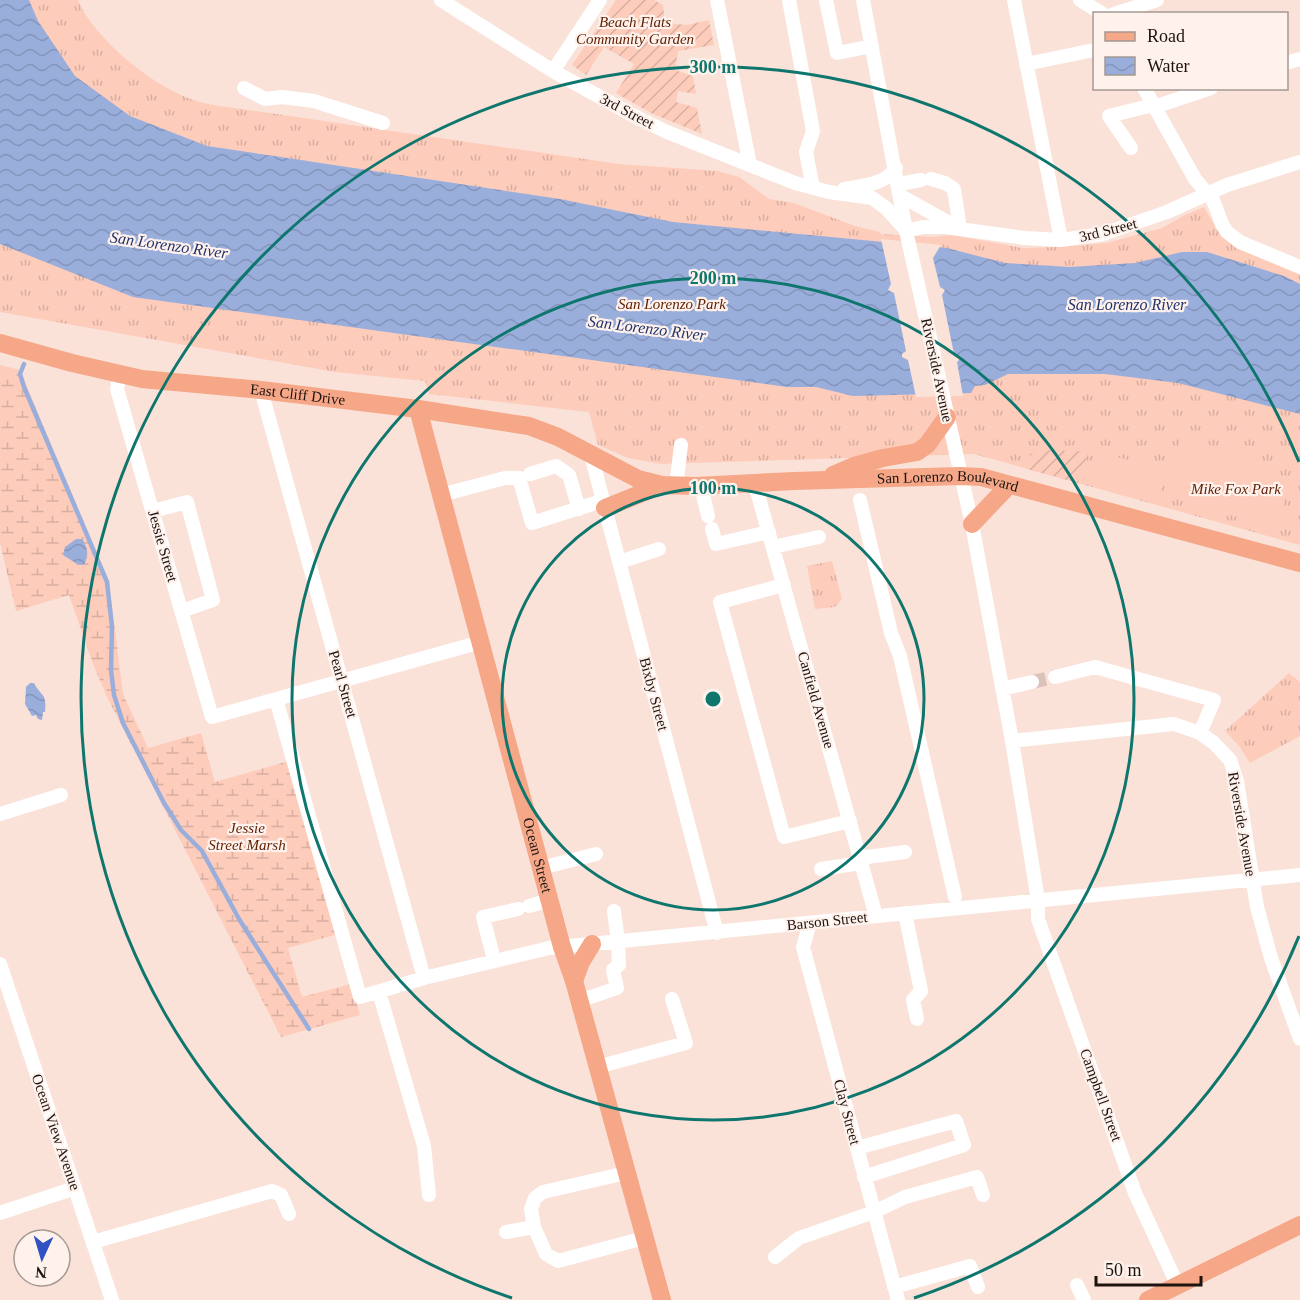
<svg xmlns="http://www.w3.org/2000/svg" width="1300" height="1300" font-family="'Times New Roman',serif">
<style>
.grass{fill:url(#grass-tufts)}
.wetland{fill:url(#wetland-marsh)}
.garden{fill:url(#garden-furrows)}
.pitch{fill:#fdccbb}
.water{fill:url(#water-waves)}
.pier{fill:#fbe2d9}
.lines{fill:none;stroke-linecap:round;stroke-linejoin:round}
.stream{stroke:#9aaedb;stroke-width:4.5}
.minor-tunnel{stroke:#dac3bb;stroke-width:14;stroke-dasharray:14 7;stroke-linecap:butt}
.minor{stroke:#fff;stroke-width:14}
.major{stroke:#f5a788;stroke-width:18}
.ring{fill:none;stroke:#0f766e;stroke-width:3}
.labels{text-anchor:middle;dominant-baseline:central;stroke-width:4.5;stroke-linejoin:round;paint-order:stroke}
.park-label{font-size:15px;font-style:italic;fill:#612206;stroke:#fff2ed}
.street-label{font-size:15px;fill:#1d130f;stroke:#fff2ed}
.water-label{font-size:16px;font-style:italic;fill:#20346b;stroke:#fff2ed}
.centre{fill:#0f766e;stroke:#fff2ed;stroke-width:3}
.ring-label{font-size:18px;text-anchor:middle;font-weight:bold;fill:#0f766e;stroke:#fff2ed;stroke-width:4.5;stroke-linejoin:round;paint-order:stroke}
</style>
<defs>
<pattern id="grass-tufts" width="24" height="20" patternUnits="userSpaceOnUse" patternTransform="scale(1.5)"><rect width="24" height="20" fill="#fdccbb"/><path d="M3 7l-1-3M5 7V3M7 7l1-3M15 17l-1-3M17 17v-4M19 17l1-3" fill="none" stroke="#d8aea0"/></pattern>
<pattern id="wetland-marsh" width="20" height="14" patternUnits="userSpaceOnUse" patternTransform="scale(1.5)"><rect width="20" height="14" fill="#fdccbb"/><path d="M1 5h8M5 5V1M11 12h8M15 12V8" fill="none" stroke="#d8aea0"/></pattern>
<pattern id="garden-furrows" width="10" height="10" patternUnits="userSpaceOnUse" patternTransform="scale(1.5)"><rect width="10" height="10" fill="#fdccbb"/><path d="M-1 1l2-2M0 10L10 0M9 11l2-2" fill="none" stroke="#d8aea0"/></pattern>
<pattern id="water-waves" width="16" height="10" patternUnits="userSpaceOnUse" patternTransform="scale(1.5)"><rect width="16" height="10" fill="#9aaedb"/><path d="M0 5q4-4 8 0t8 0" fill="none" stroke="#8495bb"/></pattern>
</defs>
<rect width="100%" height="100%" fill="#fbe2d9"/>
<path class="grass" d="M0,0H78C94,39 154,87 194,100C211,106 230,107 248,110L619,164L718,171L739,177L769,199L794,203L855,226L880,232L881,234L931,237L952,235L1023,248L1057,247L1106,243L1162,228L1185,215L1204,207L1217,230L1300,267V545L974,454L661,464L628,458L598,445L589,412L429,394L425,381L335,372L0,312Z
M832,561L842,599L835,607L815,609L807,566Z
M1289,673L1300,682V736L1250,763L1239,746L1225,731Z"/>
<path class="wetland" d="M0,365L20,370L109,582L123,694L148,748L201,733L215,782L289,761L338,934L288,948L302,997L351,984L360,1015L281,1037L107,697L93,664L69,595L16,611L0,543Z"/>
<path class="garden" d="M616,0H654L663,5L665,23L687,25L709,20L714,45L678,51L675,70L693,76L696,94L678,91L676,102L697,108L702,134L651,113L616,93L634,64L604,47L586,75L572,65Z
M1041,450L1079,451L1088,454L1078,483L1027,469L1030,454Z"/>
<path class="pitch" d="M1181,437L1257,458L1254,468L1258,477L1262,478L1285,500L1278,529L1165,496Z
M1102,453L1166,470L1157,502L1094,485Z"/>
<path class="water" d="M0,0H29L38,21L75,76L130,116L207,146L560,199L673,222L947,248L1005,263L1070,267L1135,263L1182,252H1207L1284,276L1300,284V414L1178,383L1105,374H1008L985,385L975,386L971,393L853,396L816,387H787L133,297L0,244Z
M76,539H82C88,548 89,555 84,565L77,564L63,555L65,547Z
M30,683H34C41,697 47,692 45,712H43L42,720L38,719L36,715L32,716L25,704L26,687Z"/>
<path class="pier" d="M881,239L941,245L933,258L940,287L945,290L942,295L954,354L959,356V360L957,362L963,396L916,397L908,360L902,357V354L906,351L894,293L888,290L891,284Z"/>
<g class="lines">
<path class="stream" d="M24,364L20,374L24,387L107,582L112,627L111,670L114,695L123,723L164,803L181,830L202,851L239,919L309,1029"/>
<path class="minor-tunnel" d="M1032,682L1055,677"/>
<path class="minor" d="M441,0L553,71L638,118L667,132L795,183L829,192L872,198L886,208L906,230
M717,0L750,165
M789,0L813,131L806,152L813,188
M826,0L837,53L872,46
M863,0L906,231L972,524L1012,741L1038,900V919L1135,1193L1178,1286
M1014,0L1061,240
M1080,0L1103,14
M1114,14L1157,0
M1286,63L1300,59
M1026,64L1094,50
M553,71L600,0
M244,88L265,99L282,97L314,101L383,123
M1144,88L1195,179L1213,200L1222,224L1227,232L1240,242L1300,267
M1154,107L1211,88
M1131,148L1109,116L1153,105
M931,179L945,183L954,189L960,229
M899,184L921,180
M844,189C861,186 885,185 896,168
M901,196L955,226
M906,231L923,227H945L1025,238L1061,240L1103,234L1167,212L1227,185L1300,162
M120,374L117,389L212,717L481,642
M261,390L424,978
M591,455L717,933
M530,474L556,466L569,475L579,509
M755,484L876,916
M701,486L708,516
M676,487L681,445
M441,495L505,478H519L532,523L602,501
M860,500L891,633L900,656L955,897
M153,511L187,502L213,600L182,611
M712,529L716,544L769,532
M773,547L819,537
M619,562L659,549
M784,585L720,602L784,837L850,821
M1055,677L1095,667L1214,700L1200,733
M1002,689L1032,682
M276,699L360,997L424,978L549,948L1300,875
M1012,741L1174,724L1200,733L1214,743L1230,760L1237,781L1257,907L1271,958L1300,1039
M0,814L61,795
M860,858L905,852
M541,868L596,854
M821,869L861,863
M529,906L550,900
M905,913L921,991L913,1000L917,1019
M810,923L803,947L898,1300
M494,960L483,917L518,909
M0,964L112,1300
M379,992L424,1146L429,1195
M579,1001L617,988L613,970L619,965L618,942L614,911
M597,1067L686,1043L672,999
M857,1148L956,1121L964,1145L864,1177
M626,1173L543,1192L535,1198L531,1209L534,1227L546,1254L558,1261L644,1238
M0,1213L75,1188
M506,1232L534,1227
M93,1242L272,1191L281,1195L289,1214
M775,1257L799,1238L874,1212L905,1197L977,1177L983,1195
M1077,1285L1084,1300
M894,1287L970,1266L978,1287"/>
<g class="major">
<path id="s1" d="M0,343L72,363L142,379L261,390L418,409L529,426L558,437L638,479L662,485L696,486L794,481L960,476L981,477L1300,563"/>
<path id="s2" d="M418,409L562,947L574,981L662,1300"/>
<path d="M833,475L854,466L883,458L917,452L927,445L947,417"/>
<path d="M605,508L662,485"/>
<path d="M972,524L1009,485"/>
<path d="M574,981L581,962L592,944"/>
<path d="M1148,1300L1300,1225"/>
</g>
</g>
<g class="ring">
<circle cx="713" cy="699" r="211"/>
<circle cx="713" cy="699" r="421"/>
<path d="M1299 936A632 632 0 0 1 914 1298M512 1298A632 632 0 1 1 1299 462"/>
</g>
<g class="labels">
<g class="park-label">
<text x="635" y="22">Beach Flats<tspan x="635" dy="17">Community Garden</tspan></text>
<text x="672" y="304">San Lorenzo Park</text>
<text x="1236" y="489">Mike Fox Park</text>
<text x="247" y="828">Jessie<tspan x="247" dy="17">Street Marsh</tspan></text>
</g>
<g class="street-label">
<text transform="translate(627 111) rotate(28)">3rd Street</text>
<text transform="translate(1108 230) rotate(-14)">3rd Street</text>
<text transform="translate(937 370) rotate(78)">Riverside Avenue</text>
<text stroke="none"><textPath href="#s1" startOffset="303">East Cliff Drive</textPath></text>
<text stroke="none"><textPath href="#s1" startOffset="969">San Lorenzo Boulevard</textPath></text>
<text transform="translate(163 546) rotate(74)">Jessie Street</text>
<text transform="translate(343 684) rotate(74)">Pearl Street</text>
<text transform="translate(654 694) rotate(75)">Bixby Street</text>
<text transform="translate(816 700) rotate(74)">Canfield Avenue</text>
<text transform="translate(1242 824) rotate(80)">Riverside Avenue</text>
<text stroke="none"><textPath href="#s2" startOffset="462">Ocean Street</textPath></text>
<text transform="translate(827 921) rotate(-6)">Barson Street</text>
<text transform="translate(1101 1095) rotate(70)">Campbell Street</text>
<text transform="translate(847 1112) rotate(75)">Clay Street</text>
<text transform="translate(56 1132) rotate(71)">Ocean View Avenue</text>
</g>
<g class="water-label">
<text transform="translate(169 245) rotate(8)">San Lorenzo River</text>
<text x="1127" y="304">San Lorenzo River</text>
<text transform="translate(647 328) rotate(7)">San Lorenzo River</text>
</g>
</g>
<circle cx="713" cy="699" r="9" class="centre"/>
<g class="ring-label">
<text x="713" y="73">300 m</text>
<text x="713" y="284">200 m</text>
<text x="713" y="494">100 m</text>
</g>
<rect x="1093" y="12" width="195" height="78" fill="#fff2ed" stroke="#a59994" stroke-width="1.5"/>
<rect x="1105" y="32" width="30" height="9" fill="#f5a788" stroke="#a59994" stroke-width="1.5"/>
<text x="1147" y="42" font-size="18" fill="#1d130f">Road</text>
<rect x="1105" y="57" width="30" height="18" fill="url(#water-waves)" stroke="#a59994" stroke-width="1.5"/>
<text x="1147" y="72" font-size="18" fill="#1d130f">Water</text>
<g transform="translate(42 1258) rotate(184)"><circle r="28" fill="#fff2ed" stroke="#a59994" stroke-width="1.5"/>
<path d="M0-4.5L10 22L0 15L-10 22Z" fill="#2f51c1"/>
<text y="-9" font-size="16" font-weight="bold" text-anchor="middle" fill="#1d130f">N</text>
</g>
<path d="M1096 1276v9h105v-9" fill="none" stroke="#1d130f" stroke-width="3"/>
<text x="1105" y="1276" font-size="18" fill="#1d130f" stroke="#fff2ed" stroke-width="4.5" paint-order="stroke">50 m</text>
</svg>
